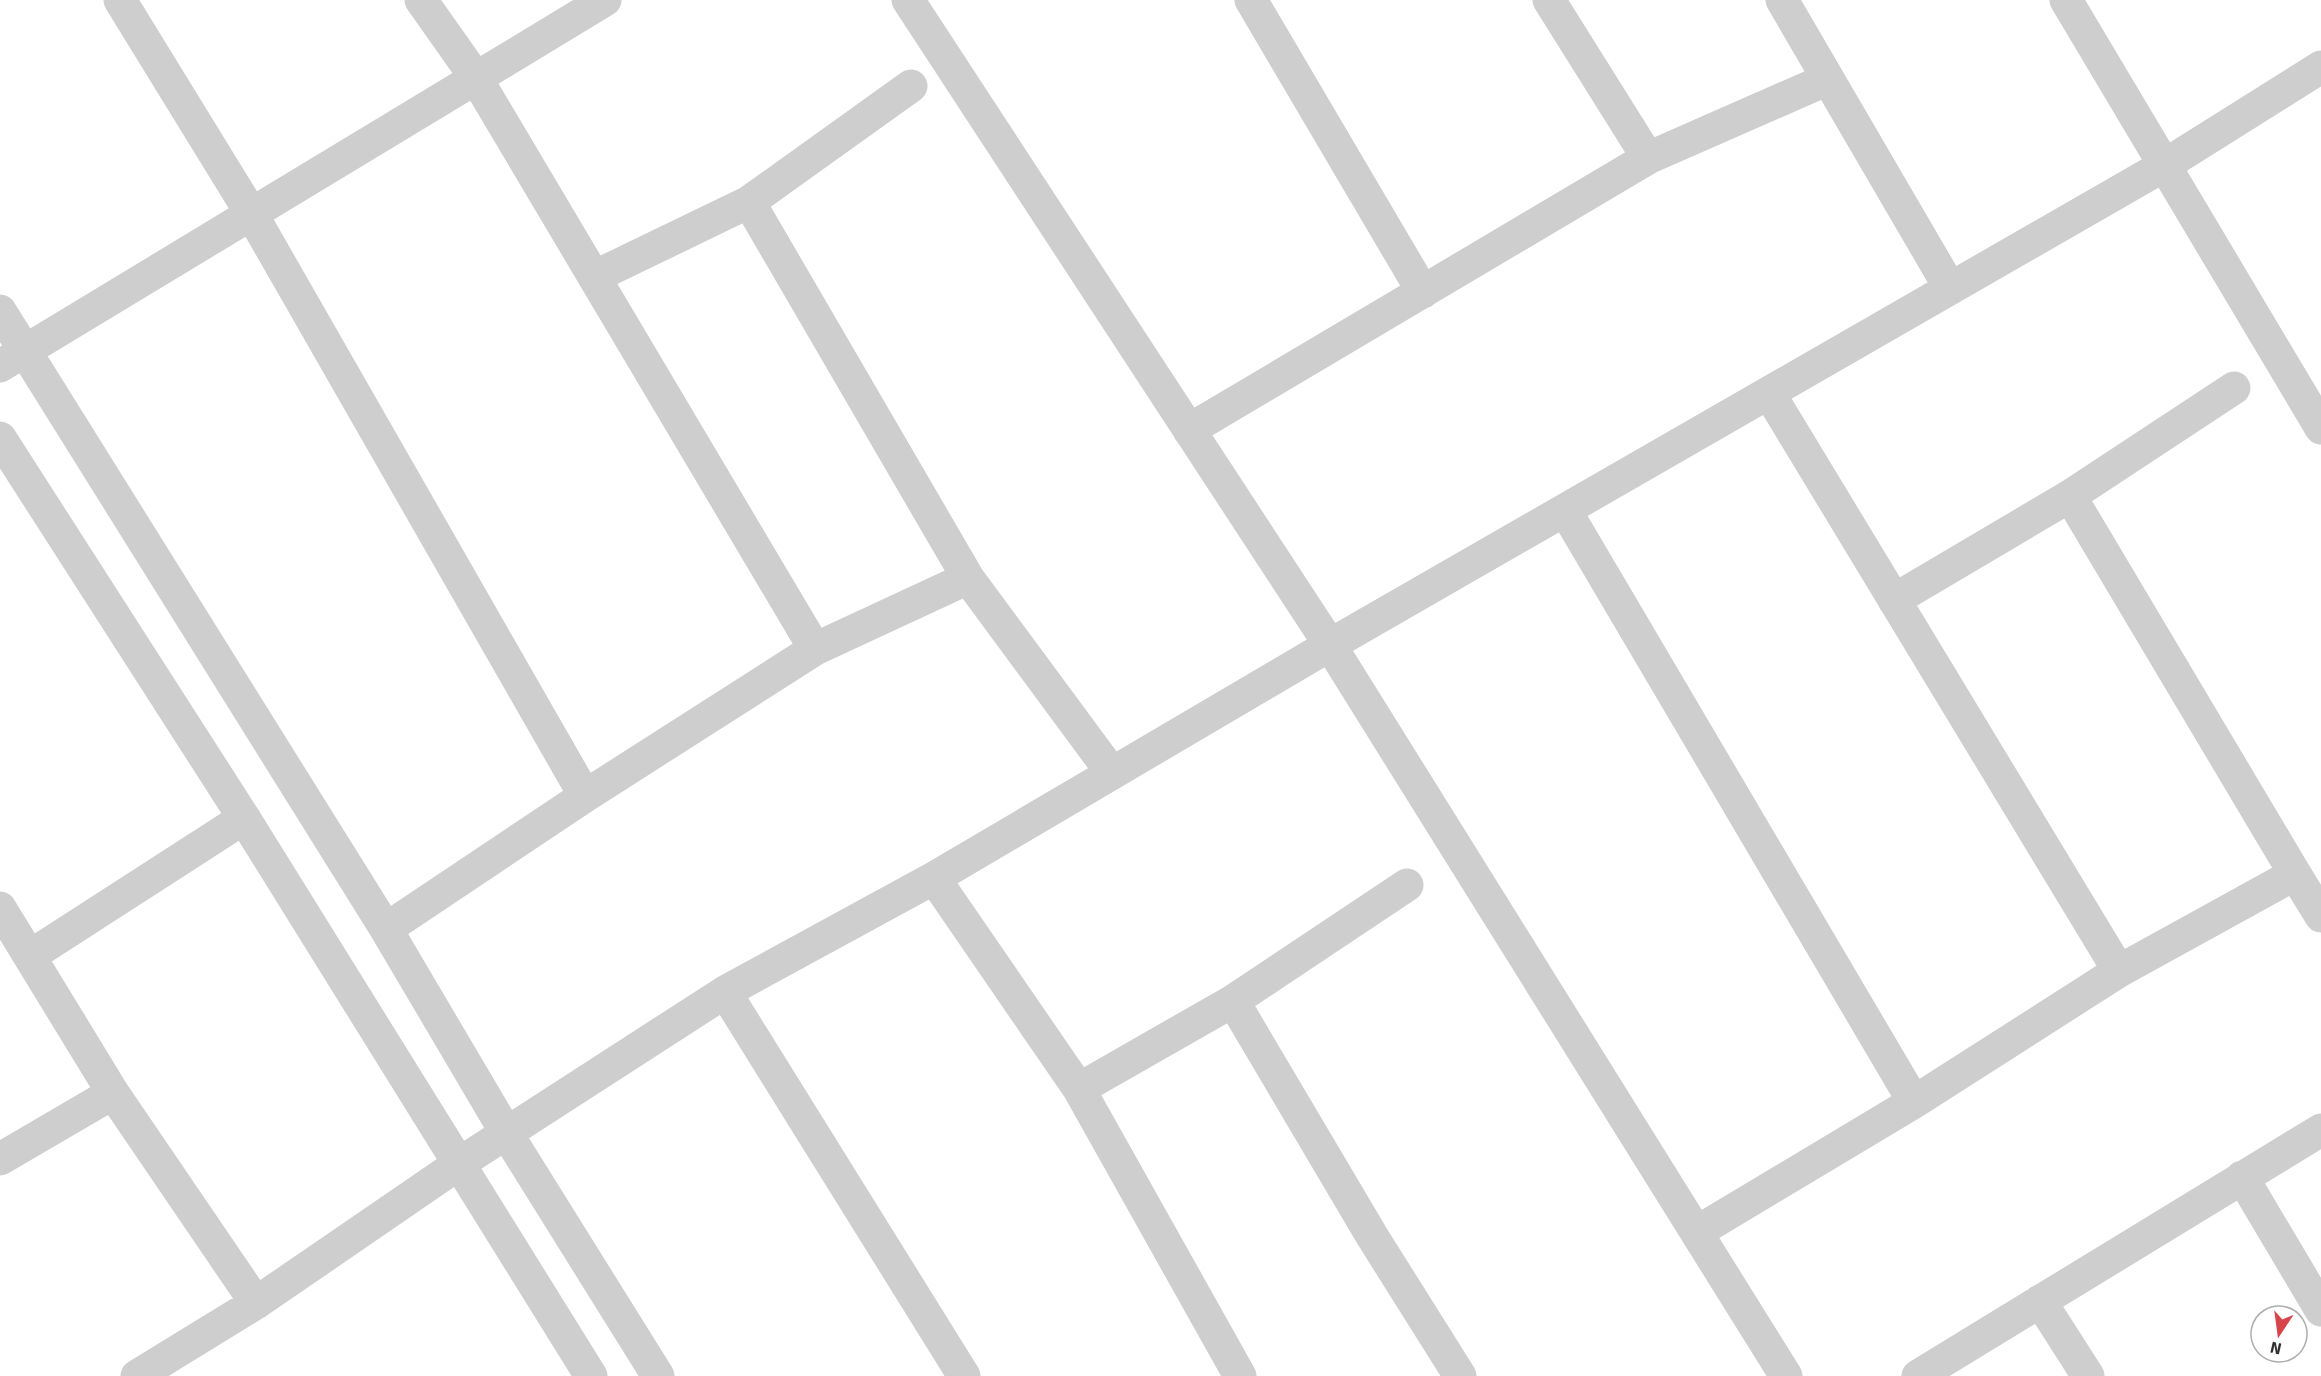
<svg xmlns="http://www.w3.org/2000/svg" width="2321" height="1376" font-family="Signika,sans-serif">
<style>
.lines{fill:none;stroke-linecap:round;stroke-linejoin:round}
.minor{stroke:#cecece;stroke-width:33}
</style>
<rect width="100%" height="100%" fill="#fff"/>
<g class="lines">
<path class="minor" d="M120,0L251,213L585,796
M908,0L1330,645L1786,1376
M1251,0L1423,292
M1549,0L1648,158
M1782,0L1950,288
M2066,0L2321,428
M749,202L911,86
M594,277L749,202L968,578
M0,311L386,929L507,1134L658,1376
M0,366L605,0
M1189,430L1648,158L1828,79
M0,438L244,818L591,1376
M2070,496L2234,388
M1565,510L1914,1102
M1894,600L2070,496L2295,874
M815,649L968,578L1112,773
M934,878L1079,1089L1233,1001L1372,1236L1460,1376
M0,908L113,1093L256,1303
M386,929L585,796L815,649L476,78L421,0
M30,956L244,818
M2119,971L2295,874L2321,916
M725,992L964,1376
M1233,1001L1407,885
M1079,1089L1240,1376
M0,1159L113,1093
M2242,1177L2321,1310
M1697,1232L1914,1102L2119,971L1769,393
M2040,1301L2088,1376
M137,1376L256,1303L460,1163L725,992L934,878L1330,645L2165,165L2321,67
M1918,1376L2321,1130"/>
</g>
<g transform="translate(2279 1334) rotate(193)"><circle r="28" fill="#ffffff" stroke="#adadad" stroke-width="1.5"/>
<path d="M0-4.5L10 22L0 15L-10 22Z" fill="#d7454a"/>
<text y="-9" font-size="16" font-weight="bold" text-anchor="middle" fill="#313131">N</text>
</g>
</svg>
